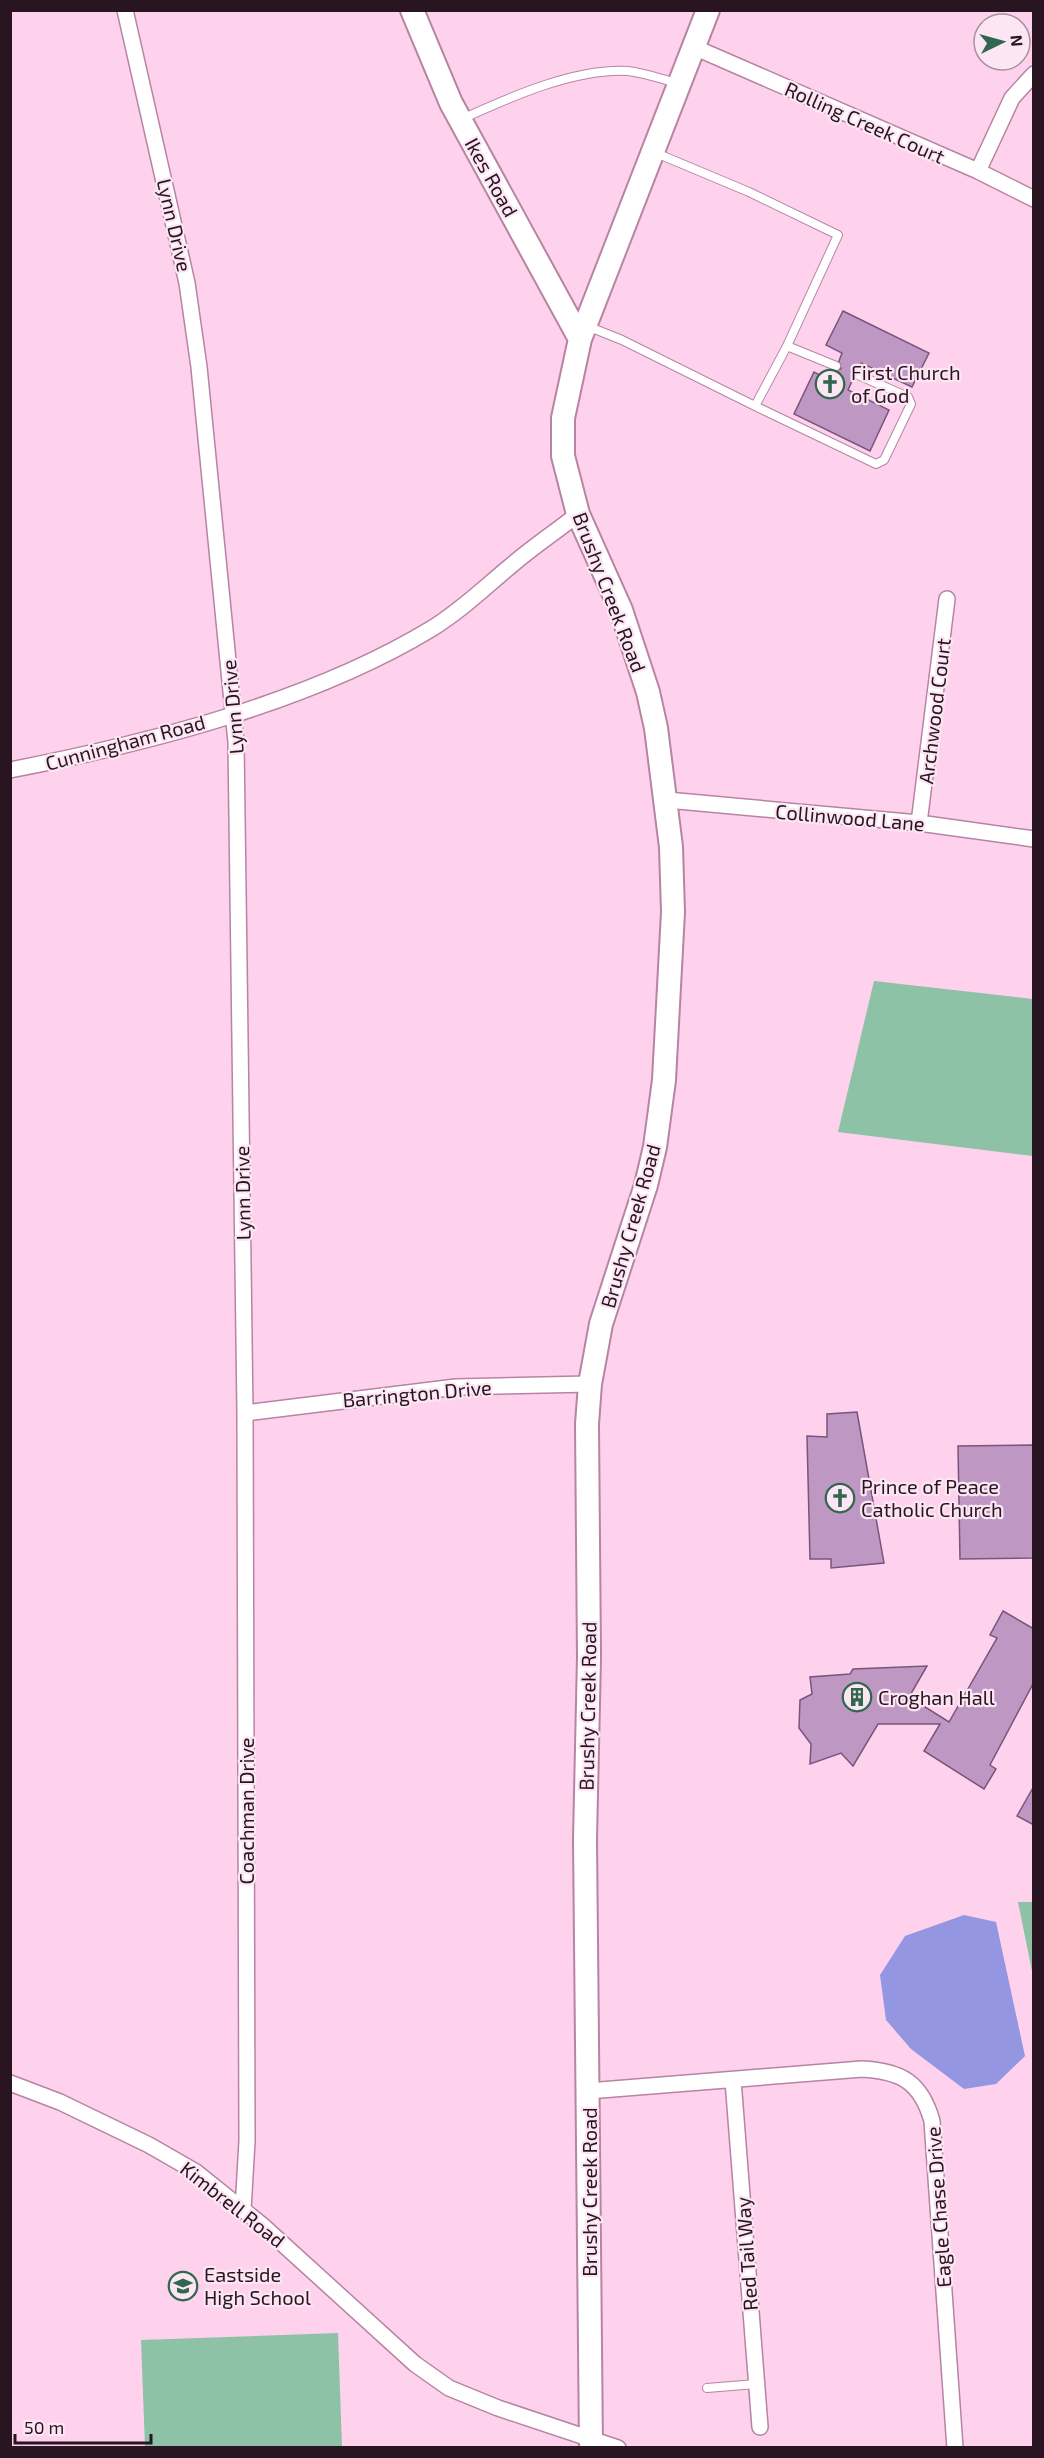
<svg xmlns="http://www.w3.org/2000/svg" width="1044" height="2458" font-family="'Exo 2',sans-serif">
<style>
.green{fill:#8ec2a7}
.water{fill:#9596e1}
.building{fill:#be98c3;stroke:#78557d;stroke-width:1.5}
.lines{fill:none;stroke-linecap:round;stroke-linejoin:round}
.lane-casing{stroke:#b784a3;stroke-width:10}
.street-casing{stroke:#b784a3;stroke-width:18}
.secondary-casing{stroke:#b784a3;stroke-width:26}
.lane{stroke:#fff;stroke-width:8}
.street{stroke:#fff;stroke-width:15}
.secondary{stroke:#fff;stroke-width:22}
.labels{text-anchor:middle;dominant-baseline:central;stroke-width:4.5;stroke-linejoin:round;paint-order:stroke}
.street-label{font-size:20px;fill:#291522;stroke:#fde6f3}
.poi-label{font-size:20px;fill:#291522;stroke:#fde6f3;text-anchor:start}
</style>
<rect width="100%" height="100%" fill="#fed1ec"/>
<path class="green" d="M874,981L1033,999V1156L838,1132Z
M1018,1902H1033V1976Z
M338,2333L342,2447H145L141,2340Z"/>
<path class="water" d="M964,1915L996,1922L1025,2056L996,2084L964,2089L911,2049L886,2020L880,1975L905,1936Z"/>
<path class="building" d="M843,311L929,353L912,387L861,363L859,369L851,371L853,379L848,390L889,410L870,451L794,414L814,372L829,380L833,371L841,369L839,361L842,353L826,345Z
M857,1412L884,1563L831,1568V1559H810L807,1436L827,1437V1414Z
M1034,1445V1558L960,1559L958,1446Z
M1003,1611L1034,1629V1682L990,1765L996,1769L984,1789L924,1751L940,1724H878L853,1766L841,1753L810,1764L811,1744L799,1728L800,1700L812,1694L810,1677L850,1674L853,1669L927,1666L909,1697L949,1722L997,1638L990,1635Z
M1034,1786V1825L1017,1816Z"/>
<g class="lines">
<g class="lane-casing">
<path id="lane" d="M462,119C510,97 575,68 628,71C645,73 661,79 677,83
M656,153L749,192L838,235L787,346L755,406L876,464L884,460L911,404L908,397L856,374
M587,326L622,340L755,406
M787,346L836,366
M707,2388L756,2384"/>
</g>
<g class="street-casing">
<path id="street" d="M125,10L187,283L199,367L236,742L245,1413L247,2141L243,2210
M696,48L978,171L1034,199
M978,171L1012,98L1034,74
M10,770C149,743 310,702 431,629C462,610 486,586 513,564C534,546 557,531 578,514
M667,800L919,823L1034,839
M919,823L947,599
M245,1413L456,1387L590,1384
M733,2080L760,2427
M10,2083L60,2102L149,2145L196,2172L262,2225L415,2364L449,2388L498,2408L618,2448
M588,2091L862,2069C901,2071 921,2082 932,2121L955,2448"/>
</g>
<g class="secondary-casing">
<path id="secondary" d="M412,10L451,103L580,339
M591,2448L585,1839L589,1657L587,1424L590,1384L601,1324L646,1185L655,1147L664,1080L673,912L671,847L656,728L648,692L621,610L578,514L563,456V418L580,339L708,10"/>
</g>
<use href="#lane" class="lane"/>
<use href="#street" class="street"/>
<use href="#secondary" class="secondary"/>
</g>
<defs>
<g id="church-ring" transform="scale(1.5)"><circle r="9.5" fill="#fde6f3" stroke="#30674e" stroke-width="1.5"/><path d="M-1.2-6h2.4v3.5h3.3v2.4h-3.3V6h-2.4V-.1h-3.3v-2.4h3.3Z" fill="#30674e"/></g>
<g id="building-ring" transform="scale(1.5)"><circle r="9.5" fill="#fde6f3" stroke="#30674e" stroke-width="1.5"/><path d="M-4-6H4V6H1V3H-1V6H-4ZM-2.5-4.3h1.7v1.8h-1.7ZM.8-4.3h1.7v1.8H.8ZM-2.5-1h1.7V.8h-1.7ZM.8-1h1.7V.8H.8Z" fill="#30674e"/></g>
<g id="school-ring" transform="scale(1.5)"><circle r="9.5" fill="#fde6f3" stroke="#30674e" stroke-width="1.5"/><path d="M0-5L7-2L0 1L-7-2ZM-4 1L0 2.5L4 1V4Q0 6-4 4Z" fill="#30674e"/></g>
</defs>
<g fill-rule="evenodd">
<use href="#church-ring" x="830" y="384"/>
<use href="#church-ring" x="840" y="1498"/>
<use href="#building-ring" x="857" y="1697"/>
<use href="#school-ring" x="183" y="2286"/>
</g>
<g class="labels">
<g class="street-label">
<text transform="translate(865 122) rotate(24)">Rolling Creek Court</text>
<text transform="translate(492 177) rotate(61)">Ikes Road</text>
<text transform="translate(175 225) rotate(77)">Lynn Drive</text>
<text transform="translate(610 592) rotate(69)">Brushy Creek Road</text>
<text transform="translate(232 707) rotate(-95)">Lynn Drive</text>
<text transform="translate(934 711) rotate(-83)">Archwood Court</text>
<text transform="translate(125 742) rotate(-15)">Cunningham Road</text>
<text transform="translate(850 817) rotate(5)">Collinwood Lane</text>
<text transform="translate(242 1193) rotate(-91)">Lynn Drive</text>
<text transform="translate(630 1226) rotate(-74)">Brushy Creek Road</text>
<text transform="translate(417 1393) rotate(-5)">Barrington Drive</text>
<text transform="translate(587 1706) rotate(-89)">Brushy Creek Road</text>
<text transform="translate(246 1811) rotate(-90)">Coachman Drive</text>
<text transform="translate(589 2192) rotate(-90)">Brushy Creek Road</text>
<text transform="translate(233 2204) rotate(38)">Kimbrell Road</text>
<text transform="translate(938 2207) rotate(-94)">Eagle Chase Drive</text>
<text transform="translate(746 2254) rotate(-94)">Red Tail Way</text>
</g>
<g class="poi-label">
<text x="851" y="372">First Church<tspan x="851" dy="23">of God</tspan></text>
<text x="861" y="1486">Prince of Peace<tspan x="861" dy="23">Catholic Church</tspan></text>
<text x="878" y="1697">Croghan Hall</text>
<text x="204" y="2274">Eastside<tspan x="204" dy="23">High School</tspan></text>
</g>
</g>
<rect width="1044" height="2458" fill="none" stroke="#291522" stroke-width="24"/>
<g transform="translate(1002 42) rotate(85)"><circle r="28" fill="#fde6f3" stroke="#a8929f" stroke-width="1.5"/>
<path d="M0-4.5L10 22L0 15L-10 22Z" fill="#30674e"/>
<text y="-9" font-size="16" font-weight="bold" text-anchor="middle" fill="#291522">N</text>
</g>
<path d="M15 2434v9h136v-9" fill="none" stroke="#291522" stroke-width="3"/>
<text x="24" y="2434" font-size="18" fill="#291522" stroke="#fde6f3" stroke-width="4.5" paint-order="stroke">50 m</text>
</svg>
